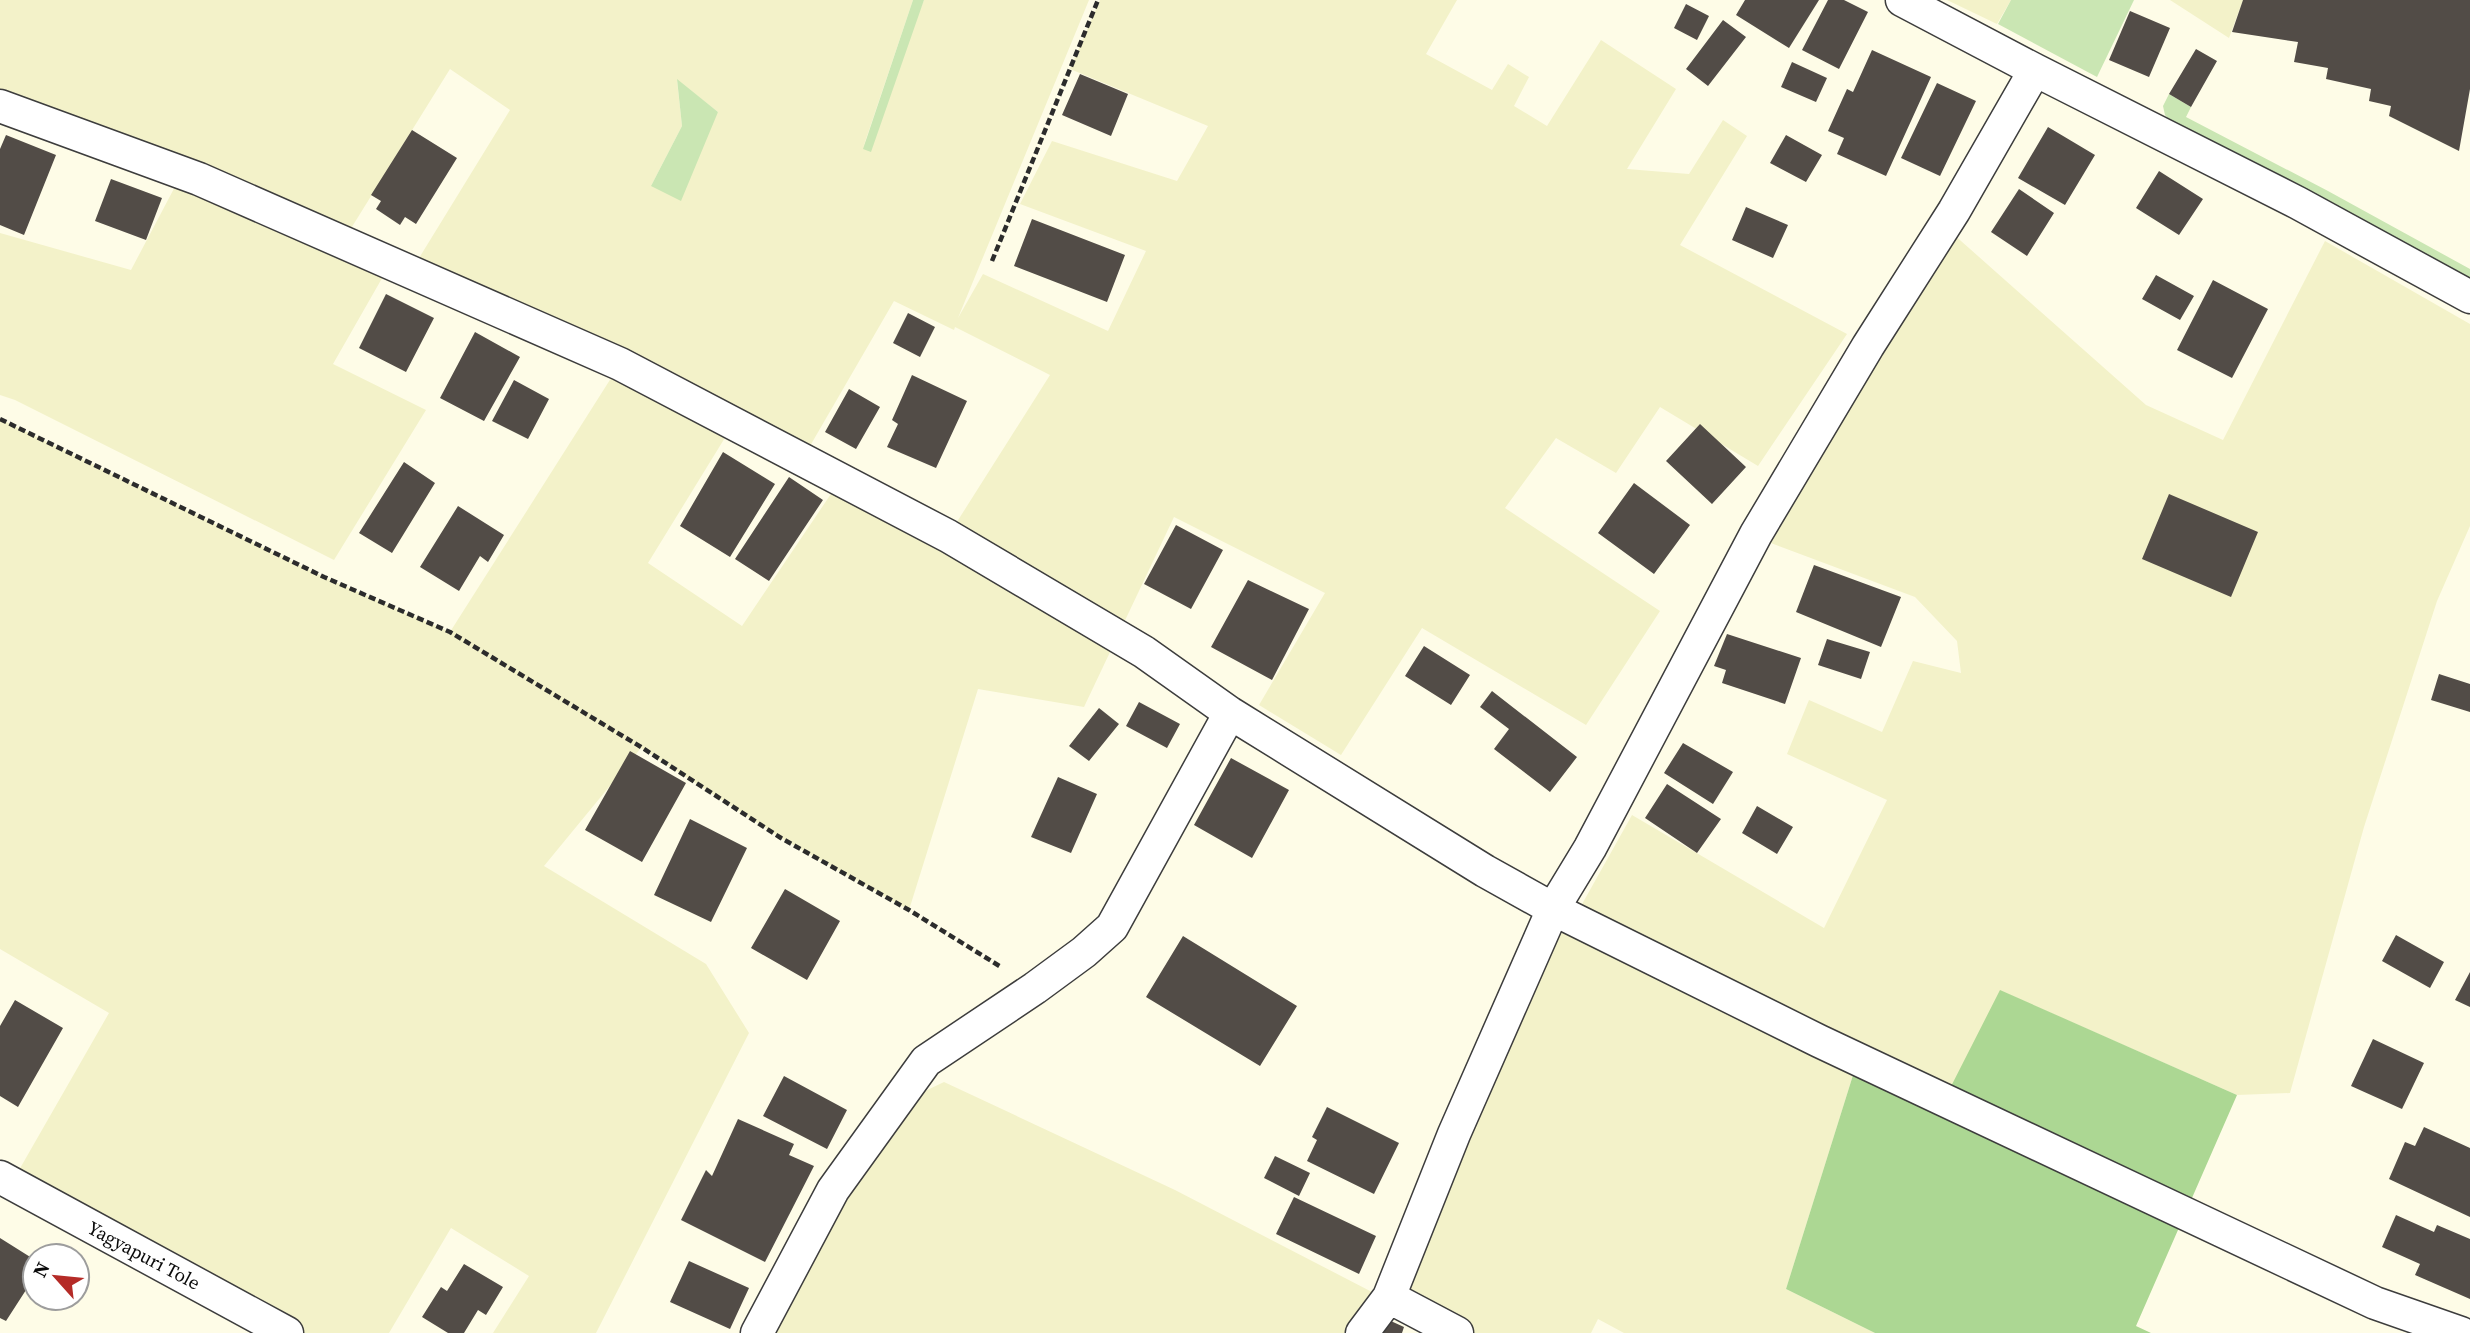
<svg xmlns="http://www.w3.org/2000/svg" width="2470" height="1333" font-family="'Source Serif 4',serif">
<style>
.farmland{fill:#f3f2c9;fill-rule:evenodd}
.green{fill:#cae6b3}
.forest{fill:#acd793}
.building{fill:#524c47}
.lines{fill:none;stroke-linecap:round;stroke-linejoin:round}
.street-casing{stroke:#3d3d3d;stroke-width:35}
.path{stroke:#2c2c2c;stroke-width:4.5;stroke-dasharray:7 3.5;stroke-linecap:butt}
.street{stroke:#fff;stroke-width:32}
.labels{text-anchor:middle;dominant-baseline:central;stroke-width:7;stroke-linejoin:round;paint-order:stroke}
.street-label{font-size:19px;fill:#0a0a0a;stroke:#fff}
</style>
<rect width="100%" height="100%" fill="#fefce7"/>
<path class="farmland" d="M0,0H913L863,148L924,0H1089L958,318L983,274L1108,331L1146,251L1020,204L1052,141L1177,181L1208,126L1070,69L1100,0H1457L1426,54L1492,90L1508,64L1529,77L1514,106L1547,126L1601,40L1676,89L1627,169L1689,174L1723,120L1747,136L1680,245L1847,334L1758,466L1660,407L1616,473L1556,438L1505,508L1660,611L1586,725L1422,628L1341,755L1259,705L1325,593L1174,517L1084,707L978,689L909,910L781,838L641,748L544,866L706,964L749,1033L596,1333H493L529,1276L451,1228L389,1333H287L11,1184L109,1013L0,949V419L324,577L450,632L620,364L734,423L648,563L742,626L841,479L948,536L1050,375L955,327L954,330L894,301L810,446L708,392L416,263L510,110L450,69L350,230L0,94ZM677,80L718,112L651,186L682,126Z
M1947,0H2011L1997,24Z
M2170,0H2243L2229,38Z
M178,181L385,273L333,364L426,410L334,560L15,400L0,395V233L131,270Z
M1952,233L2146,405L2223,440L2325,241L2470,324V526L2437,601L2364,827L2290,1093L2237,1095L2001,991L1950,1090L1581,906L1632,815L1824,928L1887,800L1787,754L1809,700L1882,732L1913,661L1961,673L1957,641L1915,597L1771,543Z
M1575,928L1854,1072L1786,1289L1875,1333H1624L1598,1319L1591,1333H1474L1413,1300L1409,1279L1429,1229L1560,934Z
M944,1082L1175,1190L1372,1292L1351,1333H773L863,1168L921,1093Z"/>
<path class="green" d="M913,0H924L871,152L863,149Z
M2011,0H2134L2097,77L1998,24Z
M677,79L718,112L681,201L651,186L682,126Z
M2169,94L2191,107L2186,117L2328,191L2470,269V282L2173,124L2165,115L2163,106Z"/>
<path class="forest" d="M2000,990L2237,1095L2136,1326L2151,1333H1875L1786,1289L1854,1072L1939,1110Z"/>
<path class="building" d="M1745,0H1819L1789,48L1736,15Z
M1828,0H1844L1868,12L1839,69L1802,50Z
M2243,0H2470V89L2459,151L2389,116L2391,106L2369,101L2371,89L2326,79L2328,68L2294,62L2298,42L2232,32Z
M1686,4L1709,16L1697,40L1674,28Z
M2130,11L2170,28L2149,77L2109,60Z
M1723,20L1746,37L1708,86L1686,69Z
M2196,49L2217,61L2191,107L2169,94Z
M1872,50L1931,77L1886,176L1837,154L1844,138L1828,131L1847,89L1853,92Z
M1792,62L1827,78L1816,102L1781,87Z
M1080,74L1128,94L1111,136L1062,115Z
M1937,83L1976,101L1940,176L1901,158Z
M2048,127L2095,155L2065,205L2018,178Z
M412,130L457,158L416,224L405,217L400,225L376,209L381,201L371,195Z
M6,135L56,155L24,235L0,225V149Z
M1786,135L1822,155L1806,182L1770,163Z
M2159,171L2203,199L2179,235L2136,208Z
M111,179L162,198L146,240L95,221Z
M2019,189L2054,213L2027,256L1991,232Z
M1746,207L1788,225L1773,258L1732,240Z
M1032,219L1125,255L1107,302L1014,266Z
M2156,275L2194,296L2180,320L2142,299Z
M2213,280L2268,309L2232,378L2177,350Z
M386,294L434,318L406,372L359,348Z
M908,313L935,327L920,357L893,343Z
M475,332L520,357L484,421L440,398Z
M912,375L967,401L936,468L887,447L898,424L892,420Z
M514,380L549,399L528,439L492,421Z
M849,389L880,407L856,449L825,432Z
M1700,424L1746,467L1712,504L1666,461Z
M723,452L775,484L730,557L680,526Z
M404,462L435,483L392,553L359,533Z
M789,477L823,500L769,581L735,559Z
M1634,483L1690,525L1654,574L1598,533Z
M2169,494L2258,532L2231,597L2142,559Z
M458,506L504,535L488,562L480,556L459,591L420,567Z
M1176,525L1223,550L1191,609L1144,584Z
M1814,565L1901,597L1881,647L1796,612Z
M1248,580L1309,609L1272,680L1211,647Z
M1727,634L1801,658L1785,704L1722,683L1726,670L1714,666Z
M1827,639L1870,652L1861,679L1818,665Z
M1424,646L1470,675L1451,705L1405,676Z
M2439,674L2470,684V712L2431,700Z
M1492,691L1577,757L1550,792L1494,749L1509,729L1480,707Z
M1139,702L1180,724L1167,748L1126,726Z
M1099,708L1119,724L1089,761L1069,746Z
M1683,743L1733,772L1713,804L1664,773Z
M630,751L686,783L642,862L585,830Z
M1231,758L1289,790L1252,858L1194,825Z
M1058,777L1097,794L1071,853L1031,837Z
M1667,784L1721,819L1697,853L1645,818Z
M1757,806L1793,827L1777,854L1742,833Z
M690,819L747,848L711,922L654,895Z
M785,889L840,921L807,980L751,948Z
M2396,935L2444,962L2430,988L2382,961Z
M1183,936L1297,1006L1260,1066L1146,997Z
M2470,972V1007L2455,1000Z
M15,1000L63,1028L18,1107L0,1096V1026Z
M2373,1039L2424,1063L2402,1109L2351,1086Z
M784,1076L847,1110L827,1149L763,1116Z
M1327,1107L1399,1143L1374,1194L1307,1161L1317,1140L1312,1137Z
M738,1119L794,1144L789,1155L814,1166L765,1262L681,1220L706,1170L712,1176Z
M2424,1127L2470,1148V1217L2389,1179L2405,1142L2415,1146Z
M1275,1156L1310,1173L1299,1196L1264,1178Z
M1294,1197L1376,1236L1359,1274L1276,1234Z
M2396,1215L2434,1232L2437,1225L2470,1239V1299L2415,1275L2420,1264L2382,1247Z
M0,1238L35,1260V1276L6,1321L0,1318Z
M689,1261L749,1288L730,1329L670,1302Z
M464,1264L503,1287L486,1315L478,1310L464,1333H448L422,1317L441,1287L447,1291Z
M1382,1317L1404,1327L1402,1333H1375Z"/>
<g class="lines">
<g class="street-casing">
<path id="street" d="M1902,0L2035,70L2298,203L2470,297
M0,106L199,179L620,364L948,536L1144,652L1230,713L1485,871L1553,909L1819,1041L2375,1303L2461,1333
M0,1177L287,1333
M1389,1297L1457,1333
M757,1333L833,1190L926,1061L1035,988L1084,952L1112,927L1230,713
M1362,1333L1389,1297L1454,1134L1553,909L1590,848L1756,534L1868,346L1954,211L2035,70"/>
</g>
<path class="path" d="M992,261L1098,0
M0,419L324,577L450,632L641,747L781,838L909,910L1001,967"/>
<use href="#street" class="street"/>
</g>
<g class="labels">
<g class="street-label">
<text transform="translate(144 1255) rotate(28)">Yagyapuri Tole</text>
</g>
</g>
<g transform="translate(56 1277) rotate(297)"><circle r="33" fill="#ffffff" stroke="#9d9d9d" stroke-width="2"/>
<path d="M0-5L12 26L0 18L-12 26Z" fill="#b52b27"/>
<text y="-10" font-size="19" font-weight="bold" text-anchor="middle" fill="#0a0a0a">N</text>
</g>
</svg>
